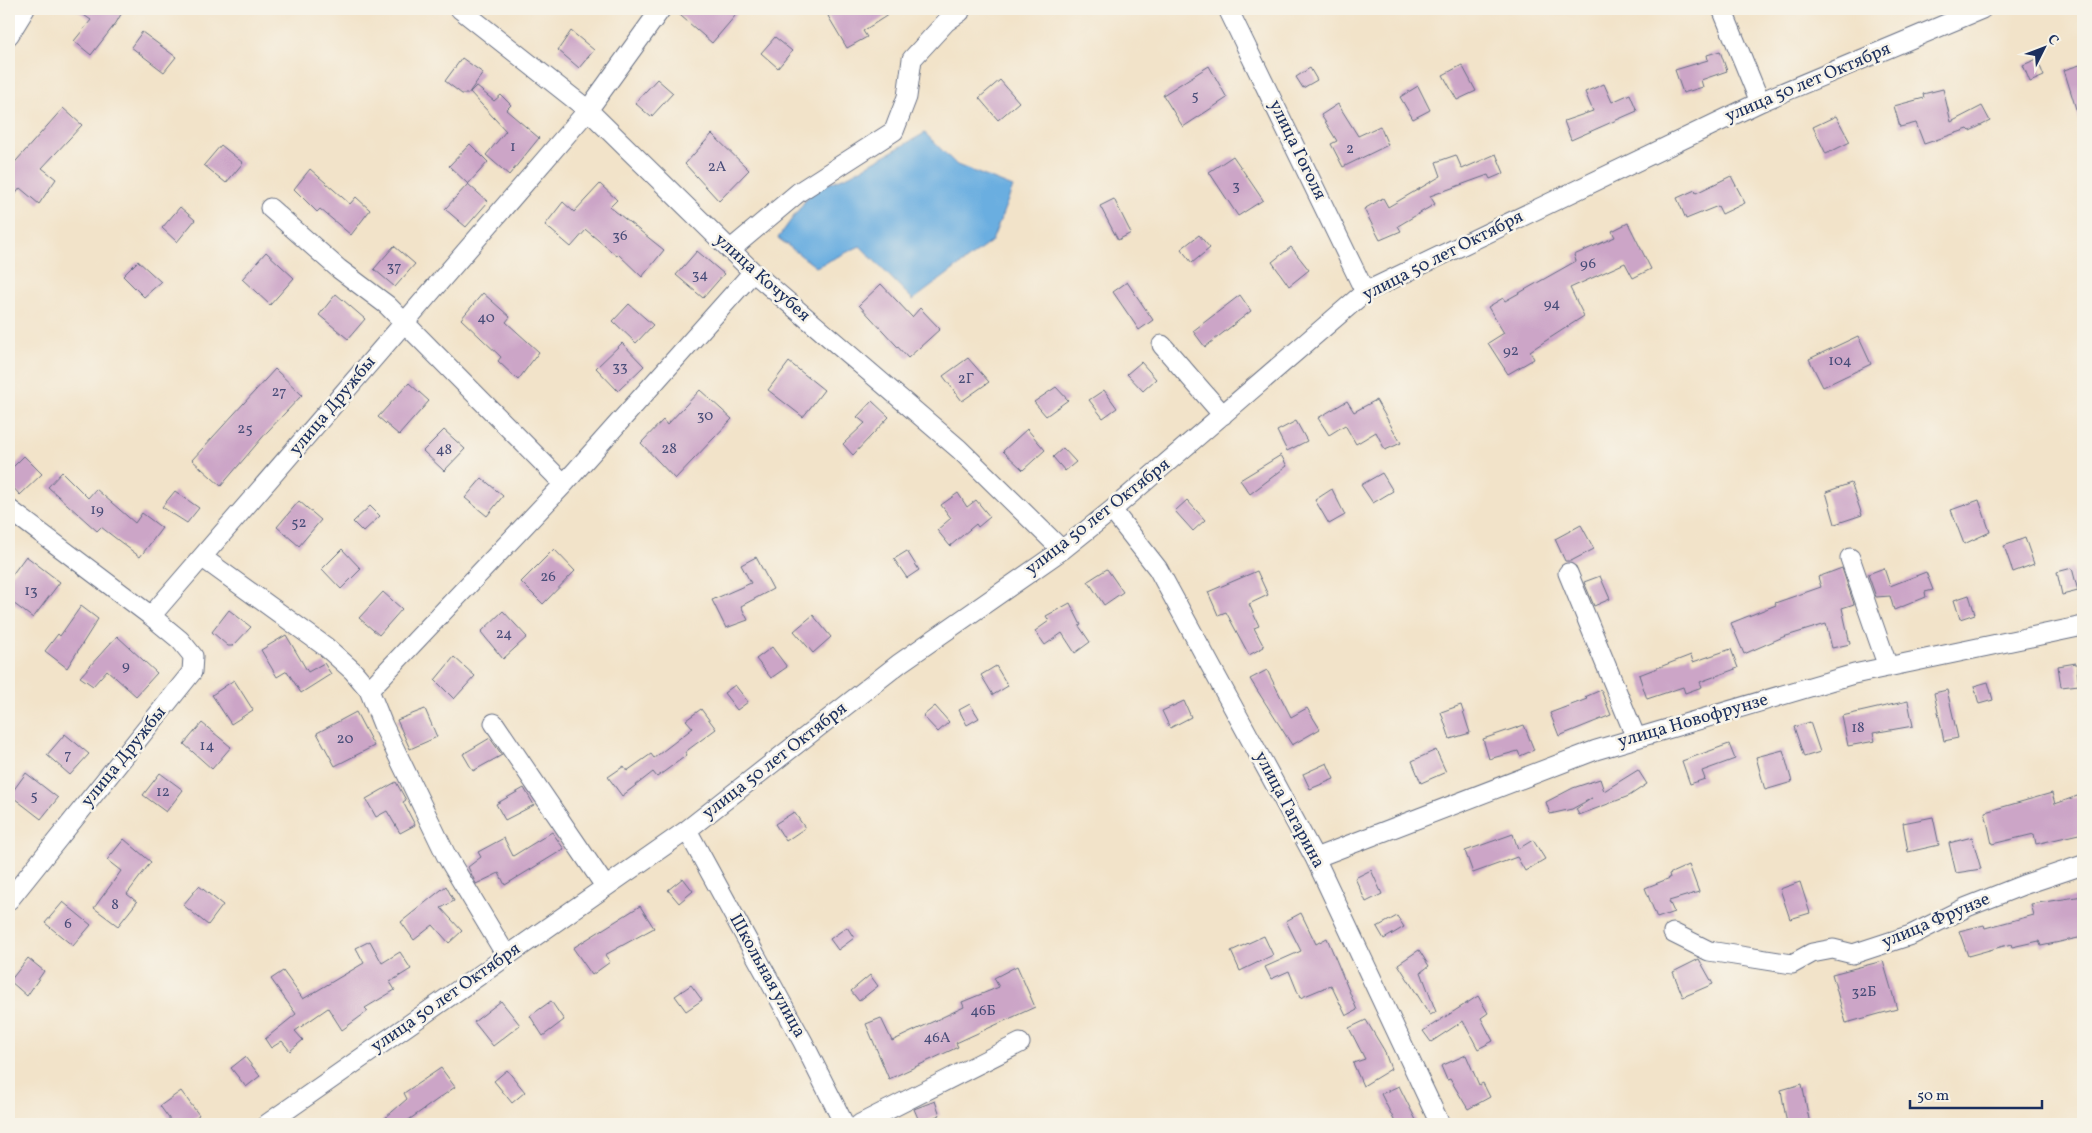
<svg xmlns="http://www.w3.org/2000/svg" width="2092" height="1133" font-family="Vollkorn,serif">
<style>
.water{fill:#6baee0;stroke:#436e9f}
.building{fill:#cca5c7}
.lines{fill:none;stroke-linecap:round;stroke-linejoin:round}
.minor-casing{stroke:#666e83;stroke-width:21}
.minor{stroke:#fff;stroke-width:19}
.labels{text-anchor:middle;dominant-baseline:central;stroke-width:5;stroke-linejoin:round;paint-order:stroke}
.number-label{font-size:15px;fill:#474c78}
.street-label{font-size:18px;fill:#1b2f5e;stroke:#f7f3e8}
</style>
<rect width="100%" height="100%" fill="#f7f3e8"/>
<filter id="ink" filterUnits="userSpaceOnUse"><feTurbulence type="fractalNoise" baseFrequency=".02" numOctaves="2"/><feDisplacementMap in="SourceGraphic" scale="10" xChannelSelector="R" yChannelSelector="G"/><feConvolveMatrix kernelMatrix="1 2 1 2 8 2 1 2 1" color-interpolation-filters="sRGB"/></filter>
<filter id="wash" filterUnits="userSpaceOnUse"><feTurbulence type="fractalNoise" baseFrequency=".0096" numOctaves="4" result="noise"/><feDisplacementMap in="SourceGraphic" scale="20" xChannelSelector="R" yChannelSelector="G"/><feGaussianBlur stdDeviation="1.12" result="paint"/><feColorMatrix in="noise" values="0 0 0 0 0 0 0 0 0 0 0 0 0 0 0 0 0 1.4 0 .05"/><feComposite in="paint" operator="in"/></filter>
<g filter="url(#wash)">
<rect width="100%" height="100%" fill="#f2e3c9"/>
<path class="water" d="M925,133L957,165L1013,187L992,241L913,300L860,246L816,267L778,238L813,190L850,175Z"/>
<g id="blocks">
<path class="building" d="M75,9H124L116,23L91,55L74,41L91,20Z
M673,9H741L712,43Z
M840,9H897L863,31L867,37L847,48L828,16Z
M571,31L594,50L579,68L558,50Z
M142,32L176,57L164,72L131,47Z
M775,37L792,51L778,68L761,53Z
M1720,51L1727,71L1701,80L1703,87L1683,93L1675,70L1708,60L1707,55Z
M462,58L483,73L468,94H462L445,81Z
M2037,59L2044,76L2030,82L2023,65Z
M2083,64V121L2080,122L2064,70Z
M1462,65L1476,91L1457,100L1443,75Z
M1209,66L1227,98L1183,127L1163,95Z
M1310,68L1317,80L1303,88L1296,77Z
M657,79L673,93L651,117L635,103Z
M1000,80L1019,102L998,120L979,98Z
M1604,84L1612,102L1630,94L1637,111L1571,140L1564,121L1593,111L1585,92Z
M476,86L494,101L501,95L511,105L506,110L539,138L509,175L486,155L506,131L470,92Z
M1418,86L1430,110L1413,119L1400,97Z
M1943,89L1951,122L1982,106L1990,121L1970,131L1968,129L1924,144L1916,123L1900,127L1894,106L1924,98L1923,94Z
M1338,104L1358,136L1380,126L1388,145L1343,167L1331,144L1337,141L1321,115Z
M63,108L82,125L42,168L56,179L39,204L20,188L9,203V169Z
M1836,116L1850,142L1826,154L1813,127Z
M712,134L749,170L719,201L685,164Z
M470,144L488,162L468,184L449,166Z
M221,145L243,163L226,183L204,165Z
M1496,154L1504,173L1490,179L1488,175L1430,196L1435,204L1398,226L1401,231L1380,240L1364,209L1383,198L1388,207L1441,176L1436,162L1456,155L1462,169Z
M1233,156L1263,200L1238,216L1209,172Z
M310,169L350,204L356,197L370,210L351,235L320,209L317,212L294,189Z
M1731,176L1745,203L1722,214L1718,206L1686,219L1677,198L1695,190L1696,193Z
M468,184L488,202L466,227L445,209Z
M600,184L617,200L610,207L664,250L642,277L618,254L617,256L586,230L571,247L545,225L563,202L574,212Z
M1114,199L1131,233L1118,240L1100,206Z
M180,207L195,220L177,242L162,228Z
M1628,223L1651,269L1633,278L1625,263L1570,288L1584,316L1530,351L1534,359L1508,374L1488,343L1504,333L1488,307L1503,298L1505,301L1576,261L1574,255L1615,237L1612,231Z
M1199,235L1210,248L1192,263L1181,249Z
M394,246L415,264L395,287L374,269Z
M1291,247L1309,270L1289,286L1272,262Z
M697,251L724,274L703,298L676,275Z
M266,252L294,278L270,305L242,279Z
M138,261L161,282L144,297L123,276Z
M1127,282L1153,320L1139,330L1113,292Z
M881,284L912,317L920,308L940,329L908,358L859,305Z
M483,293L510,317L506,322L539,352L518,380L498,361L501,357L461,319Z
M336,294L365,319L348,339L319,315Z
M1240,295L1251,311L1205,347L1193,331Z
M629,304L653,325L636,343L613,321Z
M1858,336L1871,364L1823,387L1809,359Z
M622,343L644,366L618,391L596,368Z
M968,358L989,382L962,401L943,376Z
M789,362L824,390L803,417L768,390Z
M1141,362L1156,379L1143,391L1127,374Z
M275,369L302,395L267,432L221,486L192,460Z
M409,383L429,401L399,435L378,417Z
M1056,387L1068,400L1046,416L1034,402Z
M700,390L732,419L675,479L641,443L663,420L667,425Z
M1104,390L1117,408L1103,418L1089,400Z
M1376,400L1401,443L1385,450L1376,432L1356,444L1345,425L1329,435L1318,418L1347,401L1354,412Z
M872,401L889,417L853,455L843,444L865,423L857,417Z
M1296,421L1307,441L1287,451L1277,431Z
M1027,429L1045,450L1023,470L1003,451Z
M444,430L465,449L444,471L423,451Z
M1063,448L1076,462L1065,471L1053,457Z
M1281,455L1287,466L1250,494L1240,480Z
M24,456L42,474L20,495L9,483V471Z
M62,472L88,498L96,489L135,523L142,513L162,528L140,557L101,527L97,531L48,487Z
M1382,473L1393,491L1373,503L1361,485Z
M482,478L503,496L487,516L465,498Z
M1851,483L1862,515L1835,524L1826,492Z
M1332,489L1345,515L1329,524L1315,500Z
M175,491L199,508L187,523L162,507Z
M958,493L967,507L976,500L990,517L978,527L976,524L950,546L937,530L951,518L941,505Z
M1187,500L1205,520L1193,531L1175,511Z
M1979,500L1990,532L1964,544L1951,510Z
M299,501L321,520L299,546L277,527Z
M370,506L380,516L363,532L353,522Z
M1581,525L1594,549L1571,561H1565L1555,539Z
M2025,538L2034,564L2013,572L2004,546Z
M342,549L361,569L341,589L322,569Z
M554,549L575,571L543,604L521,582Z
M907,551L919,570L907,578L894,559Z
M26,556L60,582L33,618L9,600V579Z
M756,557L773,589L741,606L748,620L726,628L712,600L751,583L741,565Z
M1842,568L1854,604L1842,608L1850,644L1832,648L1826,624L1783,637L1744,654L1731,623L1776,605L1775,603L1821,587L1818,577Z
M1884,568L1890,586L1926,572L1933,590L1925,592L1926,597L1894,610L1890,596L1876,597L1868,574Z
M2072,568L2078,591L2062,595L2057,572Z
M1107,569L1123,592L1104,605L1088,581Z
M1257,571L1268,595L1249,604L1259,626L1254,628L1264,647L1249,655L1226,612L1218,615L1208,592Z
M1600,576L1610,599L1594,606L1584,582Z
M383,592L402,609L379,635L359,618Z
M1969,595L1975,614L1960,619L1954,600Z
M1070,603L1081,625L1079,626L1090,642L1075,653L1062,633L1045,645L1035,631L1049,621L1046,616Z
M81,606L98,619L67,668L45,651L58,634L60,636Z
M229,610L251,627L233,646H228L212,632Z
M503,611L527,637L503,659L481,632Z
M813,615L831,637L813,653L794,631Z
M286,635L308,672L324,663L331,674L301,693L287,671L277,677L261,650Z
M117,636L157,673L136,696L107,670L93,686L80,677Z
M772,647L787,667L771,678L756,659Z
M1731,649L1738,668L1700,682L1702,687L1685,693L1683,687L1647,699L1639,675L1691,655L1693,662Z
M454,657L475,676L454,699L435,680Z
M2076,663L2079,685L2061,687L2058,666Z
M996,666L1008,686L993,695L981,675Z
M1267,670L1291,717L1307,708L1320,729L1292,745L1250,679Z
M234,680L253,710L231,724L212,695Z
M1988,682L1993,700L1979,704L1974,686Z
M735,685L748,702L737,710L724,693Z
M1601,690L1611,715L1559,736L1550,713L1587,699L1585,697Z
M1947,690L1958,738L1944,741L1934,693Z
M1184,701L1191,717L1170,728L1162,711Z
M1908,701L1913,726L1873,733L1875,741L1848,746L1842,716Z
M970,704L979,718L967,725L959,710Z
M1461,705L1470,733L1450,739L1441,712Z
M935,706L949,722L938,732L923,716Z
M425,709L437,737L410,749L397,720Z
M701,709L716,729L685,752L687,755L657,777L653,772L622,796L608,777L624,766L627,771L651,754L654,758L693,728L686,720Z
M356,712L374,746L335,766L317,733Z
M1810,722L1820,752L1804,757L1794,727Z
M202,723L231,747L212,769L184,744Z
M1524,725L1534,750L1520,756L1518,751L1489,759L1483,739Z
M65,734L89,754L70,775L47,755Z
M490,738L502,755L473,771L463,754Z
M1729,744L1735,759L1702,771L1705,779L1690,784L1682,761Z
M1436,750L1446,772L1421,783L1412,761Z
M1783,750L1792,782L1765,790L1756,757Z
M1327,763L1334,779L1310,789L1303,774Z
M1638,770L1647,784L1629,796L1579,815L1576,809L1592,798L1572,809L1550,814L1546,802L1573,788L1600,779L1604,791Z
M26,773L58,798L41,819L10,795Z
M160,773L183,790L166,812L143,795Z
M396,782L406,800L403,802L415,825L400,833L387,811L376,817L366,799Z
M524,788L534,805L505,820L496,804Z
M2052,793L2055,804L2083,794V833L2036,844L2034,834L1992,844L1985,812Z
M794,812L805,828L786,841L775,824Z
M1933,817L1939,845L1908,852L1903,823Z
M552,832L564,849L505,885L499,873L476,884L468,867L481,857L478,852L504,838L513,856Z
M1513,834L1518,849L1533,840L1545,859L1525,871L1517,857L1473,873L1465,851Z
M1972,837L1981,869L1956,873L1949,843Z
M124,839L151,862L127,894L137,902L118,926L94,908L121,871L107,860Z
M1689,865L1699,892L1669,901L1674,912L1657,918L1645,888L1670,878L1669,874Z
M1371,870L1382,894L1366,902L1355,878Z
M683,878L693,891L679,903L668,890Z
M1800,882L1810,913L1790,919L1780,889Z
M199,886L223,905L208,925L183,905Z
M446,886L454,901L441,908L462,931L449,943L433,925L414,940L401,922Z
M2083,896V937L2041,946L2039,941L2012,947L2011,944L1968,956L1959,931L1984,925L1985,928L2034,915L2031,904Z
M63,902L91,925L73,946L45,923Z
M640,906L654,928L605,955L610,962L592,975L573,948Z
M1301,913L1316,944L1327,938L1357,1010L1346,1016L1331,985L1300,998L1289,971L1271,979L1265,967L1301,951L1286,921Z
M1397,916L1404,927L1384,939L1377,927Z
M847,927L854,938L838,950L830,939Z
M1264,936L1273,955L1240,971L1231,951Z
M370,941L382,963L400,952L411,969L390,982L395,990L365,1008L368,1011L342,1030L328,1008L295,1031L303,1040L290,1051L282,1041L271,1048L265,1039L296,1014L271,979L283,971L303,999L364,963L356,948Z
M1419,950L1429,966L1421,972L1436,1012L1430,1015L1398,964Z
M28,958L44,971L27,996L10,981Z
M1699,959L1713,984L1683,997L1673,972Z
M1883,961L1897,1009L1846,1023L1832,974Z
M1017,966L1035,1007L956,1043L958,1047L889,1079L866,1024L881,1018L892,1041L964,1007L962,1002L999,987L994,978Z
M870,975L878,986L859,1001L851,991Z
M691,985L702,1000L686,1011L675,996Z
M1478,996L1488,1013L1481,1018L1493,1041L1478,1049L1463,1021L1431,1042L1423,1031Z
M501,1001L520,1025L493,1046L474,1022Z
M551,1001L564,1020L543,1036L530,1016Z
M1366,1020L1384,1050L1391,1069L1363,1086L1353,1063L1365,1059L1349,1028Z
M1466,1055L1479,1085L1483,1083L1490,1097L1468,1109L1450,1079L1447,1080L1441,1066Z
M245,1057L260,1076L246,1087L231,1068Z
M441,1068L455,1087L403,1124H378L407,1099L404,1093Z
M507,1070L525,1092L512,1103L494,1081Z
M1802,1084L1810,1124H1787L1781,1090Z
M1399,1086L1418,1124H1396L1381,1094Z
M181,1091L199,1115L187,1124H173L160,1106Z
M935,1101L940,1115L920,1123L914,1109Z"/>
</g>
</g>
<g filter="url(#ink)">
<use href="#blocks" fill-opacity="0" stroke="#666e83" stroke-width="1"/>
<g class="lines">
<g class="minor-casing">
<path id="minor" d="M460,9L588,110L753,272L959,449L1062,550
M1228,9L1365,292
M1722,9L1760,102
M9,35L25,9
M270,208L339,269L387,305L564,484
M730,250L799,192L894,131L907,97L912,59L946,22L960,12
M1162,345L1223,415
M9,509L151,616L180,640L193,656L192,672L9,900
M1112,510L1158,569L1315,858L1440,1124
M203,558L326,647L353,671L369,690L383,725L446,855L506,955
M1850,558L1888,667
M1568,573L1636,738
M151,616L588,110L661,9
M369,690L564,484L753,272
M494,723L605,886
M687,830L803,1042L844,1124
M1315,858L1596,750L1854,674L2083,626
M1673,933L1709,951L1792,964L1812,953L1833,949L1853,954L1911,935L1967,907L2023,885L2083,865
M267,1124L687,830L900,663L1062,550L1112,510L1365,292L1760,102L1982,9
M860,1124L1020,1043"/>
</g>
<use href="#minor" class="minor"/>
</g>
</g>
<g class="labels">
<g class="number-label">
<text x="1195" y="96">5</text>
<text x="513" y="147">1</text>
<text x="1350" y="149">2</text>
<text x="717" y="167">2А</text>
<text x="1236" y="186">3</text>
<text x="620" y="236">36</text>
<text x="1588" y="264">96</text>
<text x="394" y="267">37</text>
<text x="700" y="275">34</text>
<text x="1552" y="304">94</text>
<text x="486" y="318">40</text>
<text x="1511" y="351">92</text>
<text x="1840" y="361">104</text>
<text x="620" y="367">33</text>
<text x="966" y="379">2Г</text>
<text x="279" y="392">27</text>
<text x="705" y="416">30</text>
<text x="245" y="429">25</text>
<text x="669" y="449">28</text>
<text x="444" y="450">48</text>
<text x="97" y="510">19</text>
<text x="299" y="523">52</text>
<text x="548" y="577">26</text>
<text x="31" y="591">13</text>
<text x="504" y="634">24</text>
<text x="126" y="666">9</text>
<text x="1858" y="728">18</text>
<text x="345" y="739">20</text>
<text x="207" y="746">14</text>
<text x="68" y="755">7</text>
<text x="163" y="792">12</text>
<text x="34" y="796">5</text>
<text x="115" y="905">8</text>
<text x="68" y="924">6</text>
<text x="1864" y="992">32Б</text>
<text x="983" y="1011">46Б</text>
<text x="937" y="1038">46А</text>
</g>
<g class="street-label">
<text transform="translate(1808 83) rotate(-23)">улица 50 лет Октября</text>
<text transform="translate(1297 150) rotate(64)">улица Гоголя</text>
<text transform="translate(1443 256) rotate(-27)">улица 50 лет Октября</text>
<text transform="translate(762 278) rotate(42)">улица Кочубея</text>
<text transform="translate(333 406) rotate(-50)">улица Дружбы</text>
<text transform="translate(1098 517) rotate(-38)">улица 50 лет Октября</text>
<text transform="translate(1693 721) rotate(-16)">улица Новофрунзе</text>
<text transform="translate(124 757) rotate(-51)">улица Дружбы</text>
<text transform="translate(775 761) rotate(-38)">улица 50 лет Октября</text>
<text transform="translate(1289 810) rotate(62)">улица Гагарина</text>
<text transform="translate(1936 921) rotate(-23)">улица Фрунзе</text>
<text transform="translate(767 976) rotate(61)">Школьная улица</text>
<text transform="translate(446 998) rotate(-35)">улица 50 лет Октября</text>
</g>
</g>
<rect width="2092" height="1133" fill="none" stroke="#f7f3e8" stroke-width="30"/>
<g transform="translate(2044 48) rotate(48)" stroke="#f7f3e8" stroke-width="4" paint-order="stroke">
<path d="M0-4L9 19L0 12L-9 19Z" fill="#1b2f5e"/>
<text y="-8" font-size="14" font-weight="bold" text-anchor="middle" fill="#1b2f5e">С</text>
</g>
<path d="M1910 1100v8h132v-8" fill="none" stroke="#1b2f5e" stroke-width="2.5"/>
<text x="1917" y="1100" font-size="15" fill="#1b2f5e" stroke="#f7f3e8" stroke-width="4" paint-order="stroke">50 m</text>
</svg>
